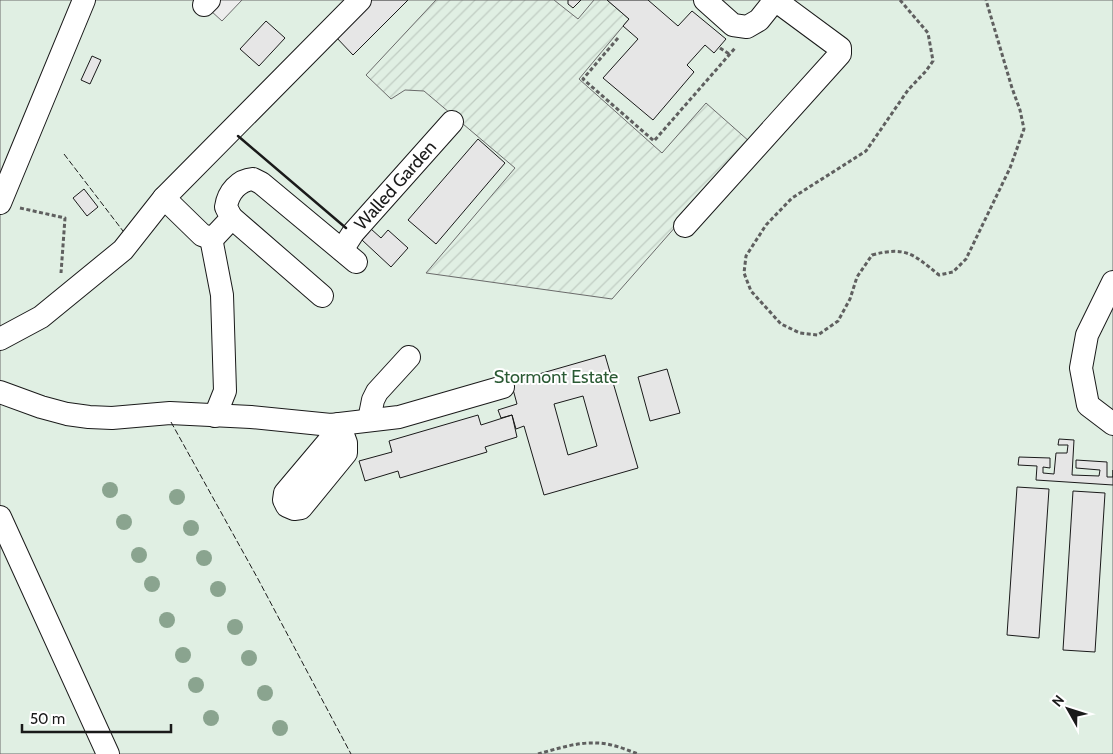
<svg xmlns="http://www.w3.org/2000/svg" width="1113" height="754" font-family="Cabin,sans-serif">
<style>
.park{fill:#e0efe3;stroke:#6a6a6a}
.garden{fill:url(#garden-furrows);stroke:#6a6a6a}
.parking{fill:#ededed;stroke:#6a6a6a}
.building{fill:#e6e6e6;stroke:#1a1a1a;fill-rule:evenodd}
.lines{fill:none;stroke-linecap:round;stroke-linejoin:round}
.minor-casing{stroke:#1a1a1a;stroke-width:24}
.path{stroke:#5f5f5f;stroke-width:3;stroke-dasharray:4 2.5;stroke-linecap:butt}
.minor{stroke:#fff;stroke-width:22}
.fence{stroke:#1a1a1a;stroke-width:1;stroke-dasharray:6 2.5;stroke-linecap:butt}
.wall{stroke:#1a1a1a;stroke-width:2.5}
.tree{fill:#8aa48f}
.labels{text-anchor:middle;dominant-baseline:central;stroke-width:4;stroke-linejoin:round;paint-order:stroke}
.street-label{font-size:18px;fill:#1a1a1a;stroke:#fff}
.park-label{font-size:18px;fill:#2b5a34;stroke:#fff}
</style>
<defs>
<pattern id="garden-furrows" width="10" height="10" patternUnits="userSpaceOnUse" patternTransform="scale(1.25)"><rect width="10" height="10" fill="#e0efe3"/><path d="M-1 1l2-2M0 10L10 0M9 11l2-2" fill="none" stroke="#c0ccc2"/></pattern>
</defs>
<rect width="100%" height="100%" fill="#fff"/>
<path class="park" d="M0,0H1113V754H0Z"/>
<path class="garden" d="M436,0H554L578,19L594,0H607L629,19L579,79L662,153L706,103L750,142L612,299L426,273L515,168L424,91L405,90L391,99L366,75Z"/>
<path class="parking" d="M199,0H242L222,21Z"/>
<path class="building" d="M370,0H408L353,55L335,36Z
M568,0H581L573,8L568,4Z
M607,0H648L678,26L692,11L726,39L714,53L705,45L687,65L694,72L653,120L603,78L638,39L623,26L629,19Z
M266,21L285,38L259,66L240,49Z
M92,56L101,60L90,84L81,80Z
M478,139L505,163L436,244L408,220Z
M84,189L98,207L87,216L73,198Z
M371,229L381,238L388,230L408,248L391,267L362,240Z
M605,355L638,468L544,495L524,426L516,429L512,415L501,418L498,410L517,404L511,382ZM583,396L597,446L568,455L554,404Z
M667,369L680,413L650,421L638,377Z
M478,415L481,425L512,415L517,437L485,447L487,452L400,478L398,471L365,481L359,461L392,452L389,441Z
M1059,439L1074,440L1072,475L1099,476L1100,470L1076,468V460L1107,462V477H1113V470V485L1036,480L1037,466L1018,465L1019,457L1050,458V468L1043,467V473L1054,474L1056,453H1067L1068,445H1058Z
M1017,487L1049,489L1039,638L1007,635Z
M1073,491L1105,493L1095,652L1063,650Z"/>
<g class="lines">
<g class="minor-casing">
<g id="minor">
<path d="M705,0L733,25L747,27L759,20L775,0"/>
<path d="M204,5L209,0"/>
<path d="M164,198L202,235L211,238L215,236L230,220L231,217L226,207C228,192 239,180 253,179L261,183L356,262"/>
<path d="M0,203L84,0"/>
<path d="M231,217L322,296"/>
<path d="M685,226L840,54V48L775,0"/>
<path d="M211,238L222,295L225,391L215,416"/>
<path id="s1" d="M342,250L353,233L452,122"/>
<path d="M1113,282L1087,335L1081,368L1088,405L1113,424"/>
<path d="M0,339L41,317L123,250L164,198L360,0"/>
<path d="M0,392L41,407L67,414L89,417L112,418L170,413L251,417L331,425L399,417L503,387"/>
<path d="M369,420L373,400L377,392L409,357"/>
<path d="M339,424L346,443V453L301,508L294,509L287,506L284,500L285,493L328,442Z"/>
<path d="M0,517L108,754"/>
</g>
</g>
<path class="path" d="M900,0L928,33L933,61L926,71L908,90L866,151L792,198L766,225L746,256L744,273L751,291L781,324L800,333L818,335L838,321L850,299L857,277L872,255C906,246 913,254 939,275L953,272L966,259L1010,168L1024,129L1020,110L1012,88L986,0
M618,38L583,79L654,141L736,47
M720,48L729,54
M20,208L65,218L61,273
M538,754C556,749 577,742 596,743C610,743 625,749 638,754"/>
<use href="#minor" class="minor"/>
<path class="fence" d="M64,154L123,231
M171,422L258,579L351,754"/>
<path class="wall" d="M238,136L346,228"/>
</g>
<g class="tree">
<circle cx="110" cy="490" r="8"/>
<circle cx="177" cy="497" r="8"/>
<circle cx="124" cy="522" r="8"/>
<circle cx="191" cy="528" r="8"/>
<circle cx="139" cy="555" r="8"/>
<circle cx="204" cy="558" r="8"/>
<circle cx="152" cy="584" r="8"/>
<circle cx="218" cy="589" r="8"/>
<circle cx="167" cy="620" r="8"/>
<circle cx="235" cy="627" r="8"/>
<circle cx="183" cy="655" r="8"/>
<circle cx="249" cy="658" r="8"/>
<circle cx="196" cy="685" r="8"/>
<circle cx="265" cy="693" r="8"/>
<circle cx="211" cy="718" r="8"/>
<circle cx="280" cy="728" r="8"/>
</g>
<g class="labels">
<g class="street-label">
<text stroke="none"><textPath href="#s1" startOffset="84">Walled Garden</textPath></text>
</g>
<g class="park-label">
<text x="556" y="377">Stormont Estate</text>
</g>
</g>
<g transform="translate(1068 709) rotate(309)" stroke="#ffffff" stroke-width="4" paint-order="stroke">
<path d="M0-4L9 19L0 12L-9 19Z" fill="#1a1a1a"/>
<text y="-8" font-size="14" font-weight="bold" text-anchor="middle" fill="#1a1a1a">N</text>
</g>
<path d="M22 724v8h149v-8" fill="none" stroke="#1a1a1a" stroke-width="2.5"/>
<text x="30" y="724" font-size="15" fill="#1a1a1a" stroke="#ffffff" stroke-width="4" paint-order="stroke">50 m</text>
</svg>
